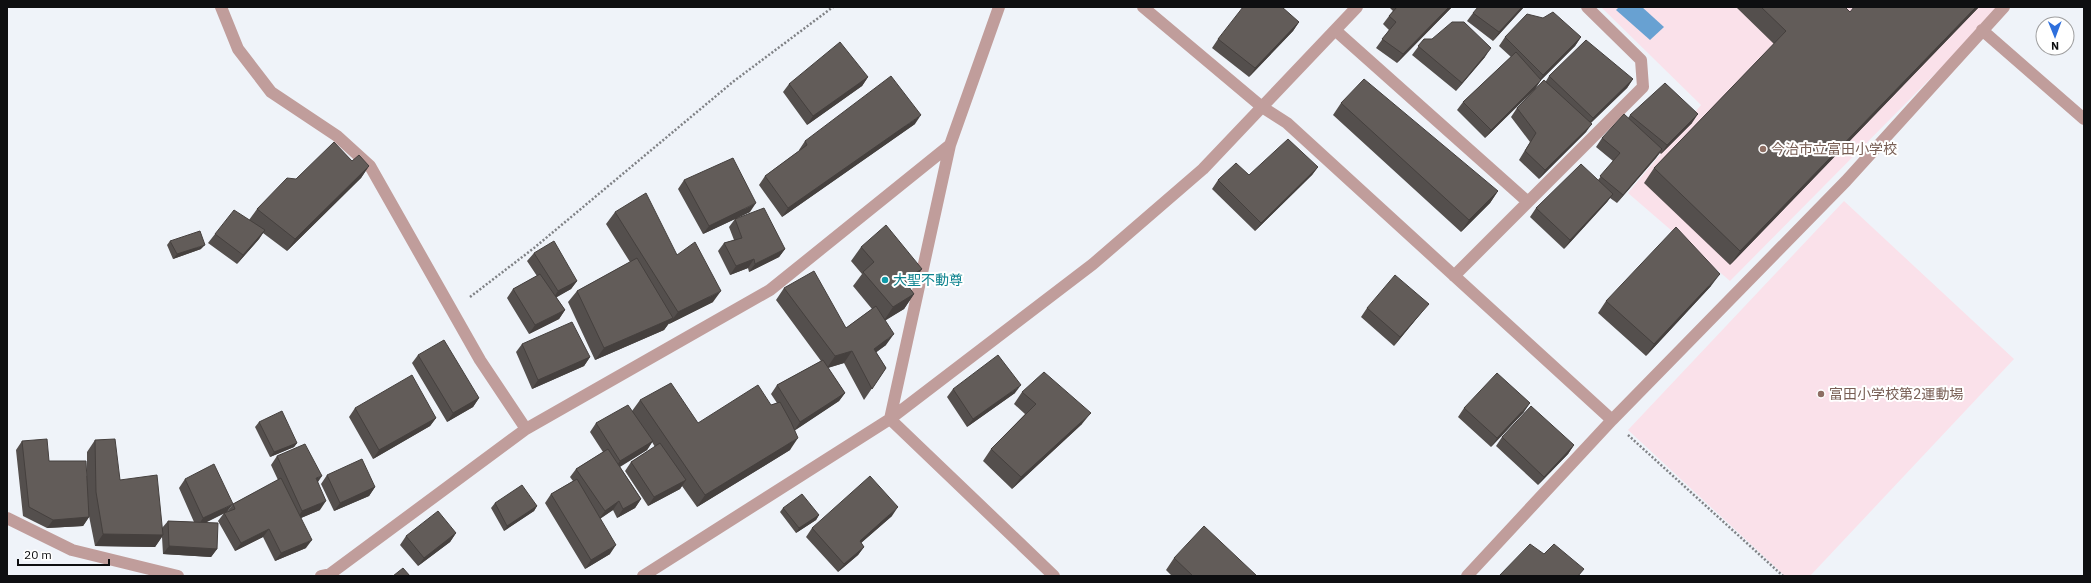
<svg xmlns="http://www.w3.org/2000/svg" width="2091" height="583" font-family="'IBM Plex Sans','Noto Sans JP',sans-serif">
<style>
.education{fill:#fae1ea}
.water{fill:#68a1d2}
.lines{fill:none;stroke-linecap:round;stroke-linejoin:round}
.path{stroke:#7f8185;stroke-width:2.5;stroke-dasharray:2 2;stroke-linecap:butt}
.minor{stroke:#c09d9b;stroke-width:12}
.wall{fill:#544f4d}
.shaded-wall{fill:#45403e}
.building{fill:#625c59;stroke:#45403e}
.education-dot{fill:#8d6e63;stroke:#fff;stroke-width:1.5}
.culture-dot{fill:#0f9aa8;stroke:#fff;stroke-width:1.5}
.labels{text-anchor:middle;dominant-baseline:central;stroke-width:4;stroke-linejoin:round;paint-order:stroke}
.education-label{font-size:14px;fill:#785e54;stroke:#fff;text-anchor:start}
.culture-label{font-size:14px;fill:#0d838f;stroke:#fff;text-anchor:start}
</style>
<rect width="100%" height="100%" fill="#eff3f9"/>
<path class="education" d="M1601,7H2001L1730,281L1628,193L1701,105Z
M1844,201L2014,359L1810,576H1785L1628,430Z"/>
<path class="water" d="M1619,7H1642L1664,27L1650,40L1616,10Z"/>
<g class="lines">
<path class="path" d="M470,297L534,248L734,81L833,7
M1628,435L1783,576"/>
<path class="minor" d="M221,7L238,49L271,92L337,136L370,166L480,360L526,429
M1143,7L1262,107L1287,123L1612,420
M1335,30L1528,202
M1982,30L2084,119
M1454,276L1643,87L1641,60L1587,7
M890,419L950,145L999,7
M890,419L1054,576
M7,518L72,550L178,576
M321,576L330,574L526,429L770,290L950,145
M643,576L890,419L1093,264L1203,169L1357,7
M1467,576L1612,420L1846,181L2004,7"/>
</g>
<path class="wall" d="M1389,7H1452L1397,63L1376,48L1389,30L1383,24L1389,16L1393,11Z
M1524,7L1493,41L1467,21L1473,13Z
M1736,7H1845L1850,12L1979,7L1730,265L1644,183L1654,168L1774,44Z
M1299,22L1293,31L1249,77L1212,48L1218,39Z
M1505,37H1581L1575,46L1541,80L1535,89L1546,81L1549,76L1633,79L1627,88L1591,123L1586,132L1539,179L1519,160L1530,142L1511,117L1517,108L1535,89L1485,138L1457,110L1463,102L1511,57L1499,46Z
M1424,39L1485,57L1456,91L1412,55Z
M868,77L862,86L807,125L783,92L789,84Z
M1341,103L1498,191L1490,203L1461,232L1333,115Z
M1630,115L1692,123L1661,154L1660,153L1617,203L1610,198L1607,202L1564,249L1530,217L1536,208L1598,180L1613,161L1596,147L1602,138L1628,118Z
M915,124L782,217L759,185L765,176L799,151V150L805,141Z
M352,161L369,166L361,178L287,251L263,233L259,239L237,264L208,243L215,234L249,220L257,209L296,179Z
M1318,167L1312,175L1255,231L1212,189L1218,180L1249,175Z
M684,180L750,212L737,218L785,249L779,257L749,272L748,268L730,275L718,251L724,243L734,240L729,227L735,219L703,234L678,189Z
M615,212L677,255L713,302L669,324V323L664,330L595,360L568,302L577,291L630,262L606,224Z
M170,241L201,249L173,259L167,245Z
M861,247L922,269L912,283L908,286L914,294L904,309L885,320L886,345L876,352L886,368L864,400L844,363L828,368L845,393L839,401L795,430L790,450L697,507L682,486L680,489L648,506L625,471L631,462L655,447L652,442L647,450L620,467L641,499L635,508L617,518L613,510L600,519L610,554L585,569L545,503L551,494L573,481L570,477L576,469L603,452L590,432L596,423L632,411L640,400L698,423L771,405L777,403L771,394L777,385L821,361L776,300L784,288L846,328L872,309L853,286L862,274L851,261Z
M534,253L577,281L571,289L556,297L565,310L559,319L529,334L507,298L513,289L537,276L527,261Z
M1711,286L1646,356L1598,313L1606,301Z
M1367,308L1422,312L1394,346L1361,317Z
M522,344L590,357L584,366L532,389L516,352Z
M418,355L479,398L473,407L447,422L412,363Z
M953,389L1015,393L967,427L947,397Z
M1022,392L1082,424L1012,489L983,461L991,449L1025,414L1014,404Z
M355,408L436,418L430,426L373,459L349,417Z
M1464,408L1524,412L1491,447L1458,417Z
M259,422L297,443L294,447L270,457L255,427Z
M1502,437L1574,445L1568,454L1538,485L1496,446Z
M95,440L120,480L162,528L168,521L194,522L179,488L185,479L227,512L233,504L278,480L271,465L277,456L318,482L320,510L301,518L306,548L275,561L263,537L235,551L218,521L224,513L206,522L217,549L211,557L163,554L162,537L155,547L95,546L89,516V517L83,526L47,528L23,516L16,450L22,441L49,461L87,476V452Z
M327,475L375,487L369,496L334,511L321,484Z
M495,503L537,506L534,511L504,531L491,508Z
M783,508L819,515L816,520L796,533L780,512Z
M892,516L861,543L864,547L858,555L838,572L806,537L812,528Z
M456,533L450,542L418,566L400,545L406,536Z
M1174,558L1257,576H1172L1166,570Z"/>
<path class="shaded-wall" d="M1449,7H1452L1397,63L1403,54Z
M1522,7H1524L1493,41L1499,32Z
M1976,7H1979L1730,265L1740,251Z
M1299,22L1293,31L1249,77L1255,68Z
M1581,37L1575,46L1537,84L1543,75Z
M1491,48L1485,57L1456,91L1462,83Z
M868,77L862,86L807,125L813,116Z
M1633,79L1627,88L1587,126L1593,118Z
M1541,80L1535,89L1485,138L1491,130Z
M1698,114L1692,123L1661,154L1667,145Z
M921,115L915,124L782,217L788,208Z
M1592,124L1586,132L1539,179L1545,170Z
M1662,149L1656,158L1617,203L1623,195Z
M369,166L361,178L287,251L295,239Z
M1318,167L1312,175L1255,231L1261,223Z
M1498,191L1490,203L1461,232L1469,220Z
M1613,194L1607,202L1564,249L1570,240Z
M756,203L750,212L703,234L709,226Z
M265,230L259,239L237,264L243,255Z
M205,245L201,249L173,259L177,254Z
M785,249L779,257L749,272L755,264Z
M754,259L748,268L730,275L736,266Z
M922,269L912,283L894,295L904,280Z
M1720,274L1711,286L1646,356L1654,344Z
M577,281L571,289L552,300L558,291Z
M721,291L713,302L669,324L678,312Z
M914,294L904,309L883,322L893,307Z
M1429,304L1422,312L1394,346L1400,337Z
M565,310L559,319L529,334L535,325Z
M673,318L664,330L595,360L604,348Z
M894,334L886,345L866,360L874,349Z
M852,351L844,363L827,368L835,356Z
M590,357L584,366L532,389L538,380Z
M1021,385L1015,393L967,427L973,419Z
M845,393L839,401L794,431L800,422Z
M479,398L473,407L447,422L453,413Z
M1530,403L1524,412L1491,447L1497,438Z
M1091,413L1082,424L1012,489L1021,477Z
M436,418L430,426L373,459L379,450Z
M798,438L790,450L697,507L705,495Z
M653,441L647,450L614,470L620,461Z
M297,443L294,447L270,457L274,452Z
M1574,445L1568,454L1538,485L1544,477Z
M322,476L316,485V478Z
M686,480L680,489L648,506L654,497Z
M375,487L369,496L334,511L340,503Z
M641,499L635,508L617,518L623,509Z
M326,501L320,510L296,520L302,511Z
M619,501L613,510L599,519L605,511Z
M233,504L227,512L197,527L203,518Z
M537,506L534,511L504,531L507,526Z
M898,507L892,516L854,549L860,541Z
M819,515L816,520L796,533L799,528Z
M89,517L83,526L47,528L53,520Z
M269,529L263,537L235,551L241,543Z
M456,533L450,542L418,566L424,558Z
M103,534L163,535L155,547L95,546Z
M312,540L306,548L275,561L281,553Z
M616,545L610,554L585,569L591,560Z
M169,546L217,549L211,557L163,554Z
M864,547L858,555L838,572L844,564Z"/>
<path class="building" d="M1243,7H1282L1299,22L1255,68L1218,39Z
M1397,7H1449L1403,54L1382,39L1396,22L1389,16Z
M1478,7H1522L1499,32L1473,13Z
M1761,7H1845L1850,12L1854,7H1976L1740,251L1654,168L1786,31Z
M1553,12L1581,37L1543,75L1505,37L1527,14L1543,18Z
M1452,22H1464L1491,48L1462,83L1418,46L1424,39H1432Z
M1586,40L1633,79L1593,118L1549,76Z
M840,42L868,77L813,116L789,84Z
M1516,52L1541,80L1491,130L1463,102Z
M891,76L921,115L788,208L765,176L807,145L805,141Z
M1364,79L1498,191L1469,220L1341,103Z
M1544,80L1592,124L1545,170L1525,151L1536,133L1517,108Z
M1665,83L1698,114L1667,145L1630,115Z
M1624,114L1662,149L1623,195L1600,176L1620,153L1602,138Z
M1288,139L1318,167L1261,223L1218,180L1236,163L1249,175Z
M334,142L352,161L359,155L369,166L295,239L257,209L287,178L296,179Z
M733,158L756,203L709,226L684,180Z
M1581,164L1613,194L1570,240L1536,208Z
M646,193L677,255L695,242L721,291L678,312L615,212Z
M764,208L785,249L755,264L754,259L736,266L724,243L742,238L735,219Z
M234,210L265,230L243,255L215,234Z
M886,225L922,269L904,280L914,294L893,307L863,272L874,262L861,247Z
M1676,227L1720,274L1654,344L1606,301Z
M200,231L205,245L177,254L170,241Z
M554,241L577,281L558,291L534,253Z
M637,258L673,318L604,348L577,291Z
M814,271L846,328L876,306L894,334L874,349L886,368L872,389L852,351L835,356L784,288Z
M540,274L565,310L535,325L513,289Z
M1395,275L1429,304L1400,337L1367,308Z
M572,322L590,357L538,380L522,344Z
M444,340L479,398L453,413L418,355Z
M998,355L1021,385L973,419L953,389Z
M823,360L845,393L800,422L777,385Z
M1044,372L1091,413L1021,477L991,449L1036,404L1022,392Z
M1497,373L1530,403L1497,438L1464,408Z
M412,375L436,418L379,450L355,408Z
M671,383L698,423L758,385L771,405L780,402L791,422L798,438L705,495L640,400Z
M628,405L653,441L620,461L596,423Z
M1531,406L1574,445L1544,477L1502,437Z
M282,411L297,443L274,452L259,422Z
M47,439L49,461H86L89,517L53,520L29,507L22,441Z
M115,439L120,480L157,475L163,535L103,534L96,492L95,440Z
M660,443L686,480L654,497L631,462Z
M305,444L322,476L316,478L326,501L302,511L277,456Z
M608,449L641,499L623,509L619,501L605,511L576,469Z
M362,459L375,487L340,503L327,475Z
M214,464L233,504L203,518L185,479Z
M870,476L898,507L860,541L864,547L844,564L812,528Z
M281,478L312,540L281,553L269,529L241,543L224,513L235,509L233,504Z
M577,479L616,545L591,560L551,494Z
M522,485L537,506L507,526L495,503Z
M802,494L819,515L799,528L783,508Z
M438,511L456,533L424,558L406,536Z
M168,521L218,523L217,549L169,546Z
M1204,526L1257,576H1193L1174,558Z
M1530,544L1544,554L1554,544L1584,569L1578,576H1499Z
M403,568L410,576H393Z"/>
<g class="education-dot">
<circle cx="1763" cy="149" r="4"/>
<circle cx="1821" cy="394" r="4"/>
</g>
<circle class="culture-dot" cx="885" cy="280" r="4"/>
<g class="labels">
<g class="education-label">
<text x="1771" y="149">今治市立富田小学校</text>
<text x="1829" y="394">富田小学校第2運動場</text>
</g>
<g class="culture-label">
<text x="893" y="280">大聖不動尊</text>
</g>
</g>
<rect width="2091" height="583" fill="none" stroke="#0e0f11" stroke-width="16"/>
<g transform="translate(2055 36) rotate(179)"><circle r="19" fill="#ffffff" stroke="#9f9fa0"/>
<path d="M0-3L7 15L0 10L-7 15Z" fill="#2e6fdc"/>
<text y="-6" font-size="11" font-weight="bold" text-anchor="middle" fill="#0e0f11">N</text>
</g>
<path d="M18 559v6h91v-6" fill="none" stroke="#0e0f11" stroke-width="2"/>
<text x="24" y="559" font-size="12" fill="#0e0f11" stroke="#ffffff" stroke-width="3" paint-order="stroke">20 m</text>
</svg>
